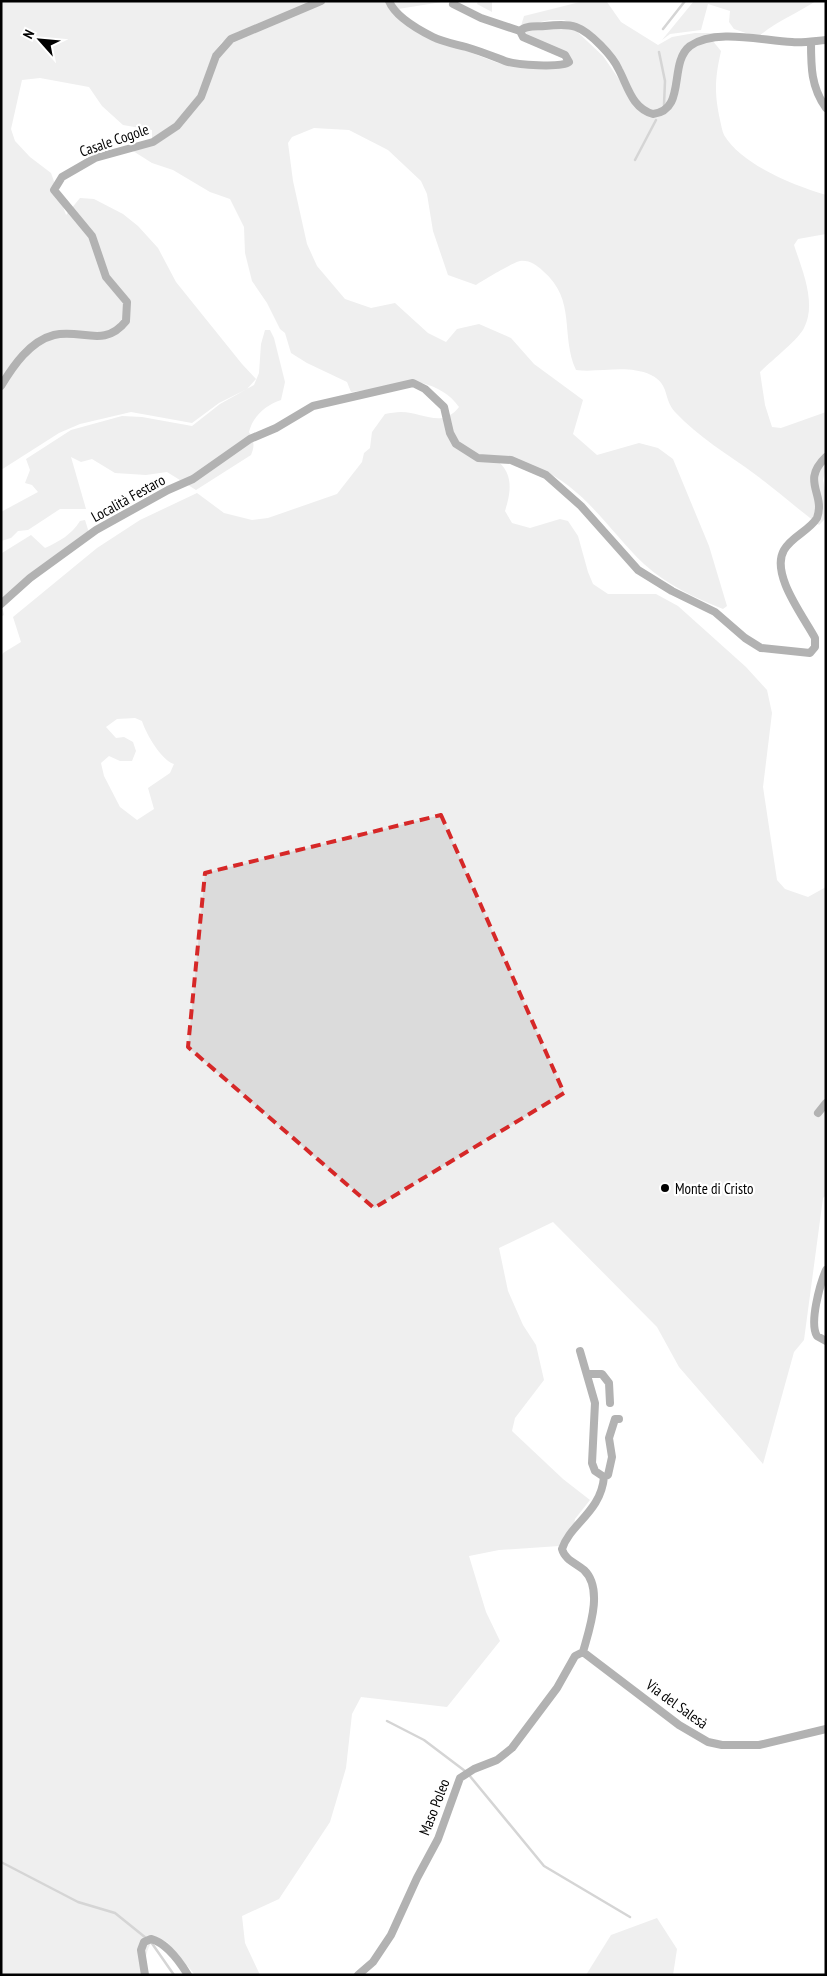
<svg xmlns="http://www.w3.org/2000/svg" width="827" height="1976" font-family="'PT Sans Narrow',sans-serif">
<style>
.green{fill:#dbdbdb;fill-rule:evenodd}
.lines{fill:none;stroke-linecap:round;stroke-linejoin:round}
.stream{stroke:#a2a2a2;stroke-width:2.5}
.minor{stroke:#545454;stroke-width:8}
.marked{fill:none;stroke:#d62828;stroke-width:4;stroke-dasharray:10 6;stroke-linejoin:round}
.poi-dot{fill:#000;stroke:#fff;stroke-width:2}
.labels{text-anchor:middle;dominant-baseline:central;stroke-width:4.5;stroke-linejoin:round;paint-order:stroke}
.street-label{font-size:15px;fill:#000;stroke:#fff}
.poi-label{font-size:15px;fill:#000;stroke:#fff;text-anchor:start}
</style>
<rect width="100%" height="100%" fill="#fff"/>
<path class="green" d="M1,1H313L271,20L237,32L222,42L213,54L198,95L175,124L152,139V130L123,125L102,106L89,87L40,78L22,80L11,129L15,141L30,157L51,173L66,215L80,198L94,199L123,214L138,226L158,248L176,282L242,364L256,379L247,389L219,403L192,423L131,412L80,424L59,433L1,470Z
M326,1H387L393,11L456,47L498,63L555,68L571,62L523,37L522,28L571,26L603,56L640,110H666L680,63L692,47L712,40L721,51C715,79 714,91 720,120C721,124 722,131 724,135C742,165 793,185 826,195V234L798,239L794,245C802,270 817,303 804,328C799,339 770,362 760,372L765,405L772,427L781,428L826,412V467L823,480L826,496V518L819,525C798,509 777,491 756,475C728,454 699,438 675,412C663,399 670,384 651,375C627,364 600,373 576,370C560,335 577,300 543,271C536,265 530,260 520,261C514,262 484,280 476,285L448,275L433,231L427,194L421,181L388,150L349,130L314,128L292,137L288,143L293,181L307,244L317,266L345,299L371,308L395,303L428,333L446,342L457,329L479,324L511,338L534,364L583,400L573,434L597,455L639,443L658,448L673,459L709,546L727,606L723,609C695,598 667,585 644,564C609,531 584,486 537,468C525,463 509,462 496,460C514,473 511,492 505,511L512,523L530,528L560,519L568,521L578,536L588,572L593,584L608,594H656L678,606L746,667L767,690L772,713L763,787L777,880L785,889L808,897L826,887V1195L823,1198L804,1340L794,1352L763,1464L679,1367L657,1327L553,1222L499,1248L508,1291L523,1325L536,1345L544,1380L515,1418L512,1431L563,1479L590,1500L575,1519L573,1533L559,1546L499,1550L469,1556L486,1612L500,1641L447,1707L361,1697L352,1714L346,1768L330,1822L279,1899L242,1916L245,1943L260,1975H195L167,1942L154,1940C145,1948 145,1963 145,1975H1V658L3,653L21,642L13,617L97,548L140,520L197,493L224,513L252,520L268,518L337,494L362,462L364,453L370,448L372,432L385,414C390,413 396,412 401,412C423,412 442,429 459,407C450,394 437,387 422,383L351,392L347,382L307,363L291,353L285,333L280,329L267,303L252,281L245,253L244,227L230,199L210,192L173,170L152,163L133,151L154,144L188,118L218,56L233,41ZM135,718L142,721C146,734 162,761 174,764L170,773L148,788L154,809L137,820L120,807L104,776L101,763L109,756L120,761H132L136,751L133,742L124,737L116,738L106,727L117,719Z
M392,1H448L398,9Z
M478,1H492V12L477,4Z
M584,1L607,2L621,22L658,45L672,37L695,33H733L737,35L716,37L682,53L673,94L660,111L645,110L599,47L572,24L564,20H550L521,26L524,16Z
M694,1H816C796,14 775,22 758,37L734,29L729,22L730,11L708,4L701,30L670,34L662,40Z
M265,330H270L274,338L285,382L281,400C266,405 253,416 249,432C254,440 255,446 251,455L196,490L167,472L146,475L115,473L92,459L81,462L71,457L86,509H60L28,530L18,531L11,538L1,541V512L38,492L32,485L25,483L30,470L26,459L71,430L122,416L142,417L192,426L220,404L254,385L259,373L261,344Z
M85,520L90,536L44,567L2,606L4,615L1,617L2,553L31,535L45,548C60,541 71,535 80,521Z
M657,1918L677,1949L673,1975H586L611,1935Z"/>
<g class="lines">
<path class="stream" d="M663,29L685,1
M659,52L665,81L664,105
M635,160L656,120
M387,1721L424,1740L465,1771
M469,1775L544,1866L630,1917
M1,1862L78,1902L115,1913L151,1942L174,1975"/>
<path class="minor" d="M389,1C395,16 419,30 433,37C443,42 455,44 466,47C480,51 492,56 505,61C515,65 562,68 569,62L565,55L523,37L520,31L481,18L453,4
M520,31C525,25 537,27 545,26C554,25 568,24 576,27C590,32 613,56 619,70C628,87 632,108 653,114C687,110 668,63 690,46C716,28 763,41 792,42C803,43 814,41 826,40
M811,42C811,67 811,87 826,108
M1,386C13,366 30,341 54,335C81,328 104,349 126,321L127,302L106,277L92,236L54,190L62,177L95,158L153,142L177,126L201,97L216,56L231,39L321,1
M1,604L30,578L96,530L168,490L193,479L250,439L276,428L313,406L413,383L425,389L444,407L450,433L456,444L478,458L511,460L546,475L581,506L638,570L672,591L715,612L745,638L761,648L810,653L815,647V638C804,617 770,574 784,550C792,536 809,531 817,518C826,493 800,482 826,457
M818,1113L826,1103
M826,1270C820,1284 809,1323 817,1336L826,1341
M580,1351L595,1403L592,1463L595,1471L604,1477
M587,1374H602L609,1383L610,1403
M583,1652L679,1725L708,1742L722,1745H759L826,1729
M583,1652C589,1630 604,1589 584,1570C576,1563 565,1560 562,1549C570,1524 601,1512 604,1477L608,1475L612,1457L609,1438L615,1419H619
M145,1975L141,1950L144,1942L151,1939C167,1943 180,1962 188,1975
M358,1975L373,1962L391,1935L417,1878L438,1839L460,1778L474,1769L497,1760L512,1748L557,1688L575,1656L583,1652"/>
</g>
<path d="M0 0H827V1976H0ZM441,815L564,1093L374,1208L188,1047L205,873Z" fill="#fff" fill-opacity=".55" fill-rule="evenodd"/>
<path class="marked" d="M441,815L564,1093L374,1208L188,1047L205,873Z"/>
<circle class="poi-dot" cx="665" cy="1188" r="5"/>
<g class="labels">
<g class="street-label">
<text transform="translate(114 140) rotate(-19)">Casale Cogole</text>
<text transform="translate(128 498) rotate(-29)">Località Festaro</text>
<text transform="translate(677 1704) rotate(36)">Via del Salesà</text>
<text transform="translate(434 1807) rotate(-69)">Maso Poleo</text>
</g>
<g class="poi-label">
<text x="675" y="1188">Monte di Cristo</text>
</g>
</g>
<rect width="827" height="1976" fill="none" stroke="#000000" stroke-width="5"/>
<g transform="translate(40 40) rotate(297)" stroke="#ffffff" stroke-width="4" paint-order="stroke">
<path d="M0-4L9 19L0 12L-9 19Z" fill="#000000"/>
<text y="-8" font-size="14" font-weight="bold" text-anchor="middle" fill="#000000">N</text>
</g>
</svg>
